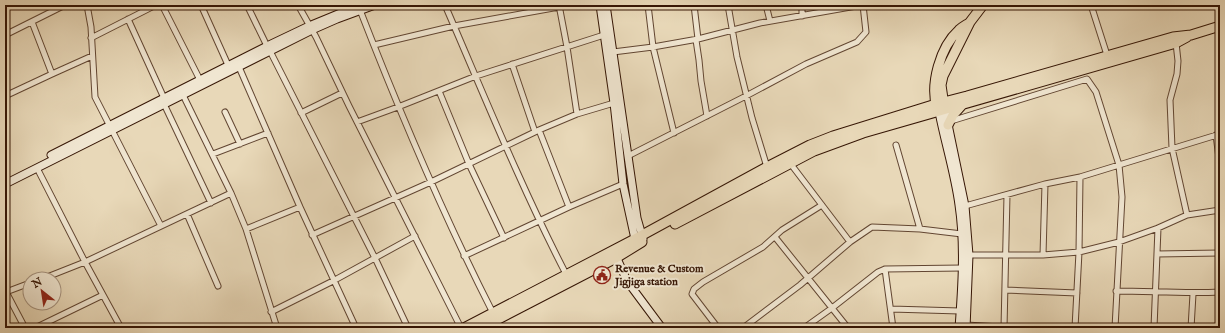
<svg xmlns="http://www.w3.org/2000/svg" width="1225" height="333" font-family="'IM FELL English',serif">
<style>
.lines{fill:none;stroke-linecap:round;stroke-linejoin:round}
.street-casing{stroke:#624632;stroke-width:7}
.secondary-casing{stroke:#361605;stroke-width:9}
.highway-casing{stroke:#361605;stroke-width:11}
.street{stroke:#f0e6d1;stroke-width:5}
.secondary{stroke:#f0e6d1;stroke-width:7}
.highway{stroke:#e8d8b8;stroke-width:9}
.labels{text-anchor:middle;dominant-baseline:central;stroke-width:4;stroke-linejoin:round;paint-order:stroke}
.poi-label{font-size:11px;font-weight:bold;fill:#361605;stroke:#f0e6d1;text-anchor:start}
</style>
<rect width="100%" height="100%" fill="#e8d8b8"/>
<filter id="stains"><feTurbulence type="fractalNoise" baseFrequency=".005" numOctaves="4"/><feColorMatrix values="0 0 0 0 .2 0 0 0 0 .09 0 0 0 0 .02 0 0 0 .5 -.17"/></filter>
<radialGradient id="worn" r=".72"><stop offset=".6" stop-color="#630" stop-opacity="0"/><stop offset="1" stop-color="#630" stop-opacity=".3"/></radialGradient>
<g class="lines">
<g class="street-casing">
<path id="street" d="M87,5L91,27L95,97L161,226
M162,5L200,80
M201,5L228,65
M247,5L267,46
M298,5L316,37L349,106L461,328
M445,5C484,95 521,187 566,274
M559,5L567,47L577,114
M648,5L653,47L674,133
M694,5L698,39
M728,5L737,57L752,118L767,167
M766,5L770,21
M802,5V16
M1091,5L1107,55
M360,10C400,113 443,215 493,313
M128,19L164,98
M32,22L52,74
M5,35L65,5
M91,38L156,5
M696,40L699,60L701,81L707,116
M1176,43L1178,61L1177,74L1170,100L1172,148L1187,215
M374,45L454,26L559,7
M270,51L375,258L408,328
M613,52L653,47L698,39L760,23L862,5
M512,64L535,132
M239,67L300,207L356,328
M439,91L469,164L504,238
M183,95L231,193L246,229L277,328
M5,96L52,74L92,56
M164,104L211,203
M225,112L240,144
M301,113L342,93
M951,121L1087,79L1096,92L1119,165L1122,197L1115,328
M357,122L398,107L476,76L604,35
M539,130L569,207
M1216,135L1220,166
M896,145L920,229
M213,154L268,133
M628,156L746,96L806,64L857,42L866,32L863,5
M790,163L850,242
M37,168L85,262L121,328
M965,206L1045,184L1080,177L1220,134
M187,214L218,286
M246,229L300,207
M312,235L431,182L539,130L577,114L614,103
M775,237L848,328
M1157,254L1220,253
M969,255H1043L1079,252L1119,242L1158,228L1187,215L1220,210
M1043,255L1045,184
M464,256L569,207L623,184
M885,269L893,328
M42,279L85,262L231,193
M5,290L25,328
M1005,290L1077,293
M1116,291C1151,291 1185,294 1220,292
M6,292L30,283
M891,309L960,311
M271,312L333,281L415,236
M966,325L1019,328
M35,328L103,295
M718,328L692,294L694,289L703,282L763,247L782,230L822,205
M743,328L800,285L850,242L872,227L920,229L962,234
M804,328L832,308L878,272L885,269L962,268
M1004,328L1007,195
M1075,328L1079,252L1080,177
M1154,328L1158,228
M1191,328L1193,294"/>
</g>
<g class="secondary-casing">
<path id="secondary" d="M600,5L614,103L623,184L635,239L638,243
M606,5L637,218L643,239
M945,110L965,206L969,255L966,328
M939,112C945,143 955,174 959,205C965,245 962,288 959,328
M51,155L267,46L309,26L360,5
M5,184L312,30L337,19L375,5
M615,254L627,281L662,328"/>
</g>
<g class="highway-casing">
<path id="highway" d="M944,106L941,85L943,76L970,22L983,5
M937,108C930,84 940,47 959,30C962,27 966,25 969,23
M948,125L953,115L962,105
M675,224L814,151L863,133L1176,43L1187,37
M464,328L635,239L767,167L810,145L833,136L936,104L967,96L1173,37L1191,35L1220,26
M481,328L616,258L642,242"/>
</g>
<use href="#street" class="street"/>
<use href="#secondary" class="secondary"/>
<use href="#highway" class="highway"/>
</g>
<defs>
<g id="civic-ring" transform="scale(0.9)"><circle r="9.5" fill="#f0e6d1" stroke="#8f2418" stroke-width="1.5"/><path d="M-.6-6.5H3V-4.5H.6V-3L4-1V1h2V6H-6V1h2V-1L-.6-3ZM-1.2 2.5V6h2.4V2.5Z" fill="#8f2418"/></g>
</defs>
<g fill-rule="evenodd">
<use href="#civic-ring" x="602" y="275"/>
</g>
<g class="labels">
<g class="poi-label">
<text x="615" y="269">Revenue &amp; Custom<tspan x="615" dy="13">Jigjiga station</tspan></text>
</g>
</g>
<rect width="1225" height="333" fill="none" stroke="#e8d8b8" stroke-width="20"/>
<rect x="6" y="6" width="1213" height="321" fill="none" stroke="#361605" stroke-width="2"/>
<rect x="10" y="10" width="1205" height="313" fill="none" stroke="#361605"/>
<g transform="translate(42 291) rotate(330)"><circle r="19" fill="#f0e6d1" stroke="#a6937f"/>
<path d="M0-3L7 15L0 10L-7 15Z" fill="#8f2418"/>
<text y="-6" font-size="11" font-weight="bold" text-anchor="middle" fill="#361605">N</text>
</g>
<rect width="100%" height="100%" filter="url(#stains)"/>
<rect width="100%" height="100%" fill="url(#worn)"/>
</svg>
